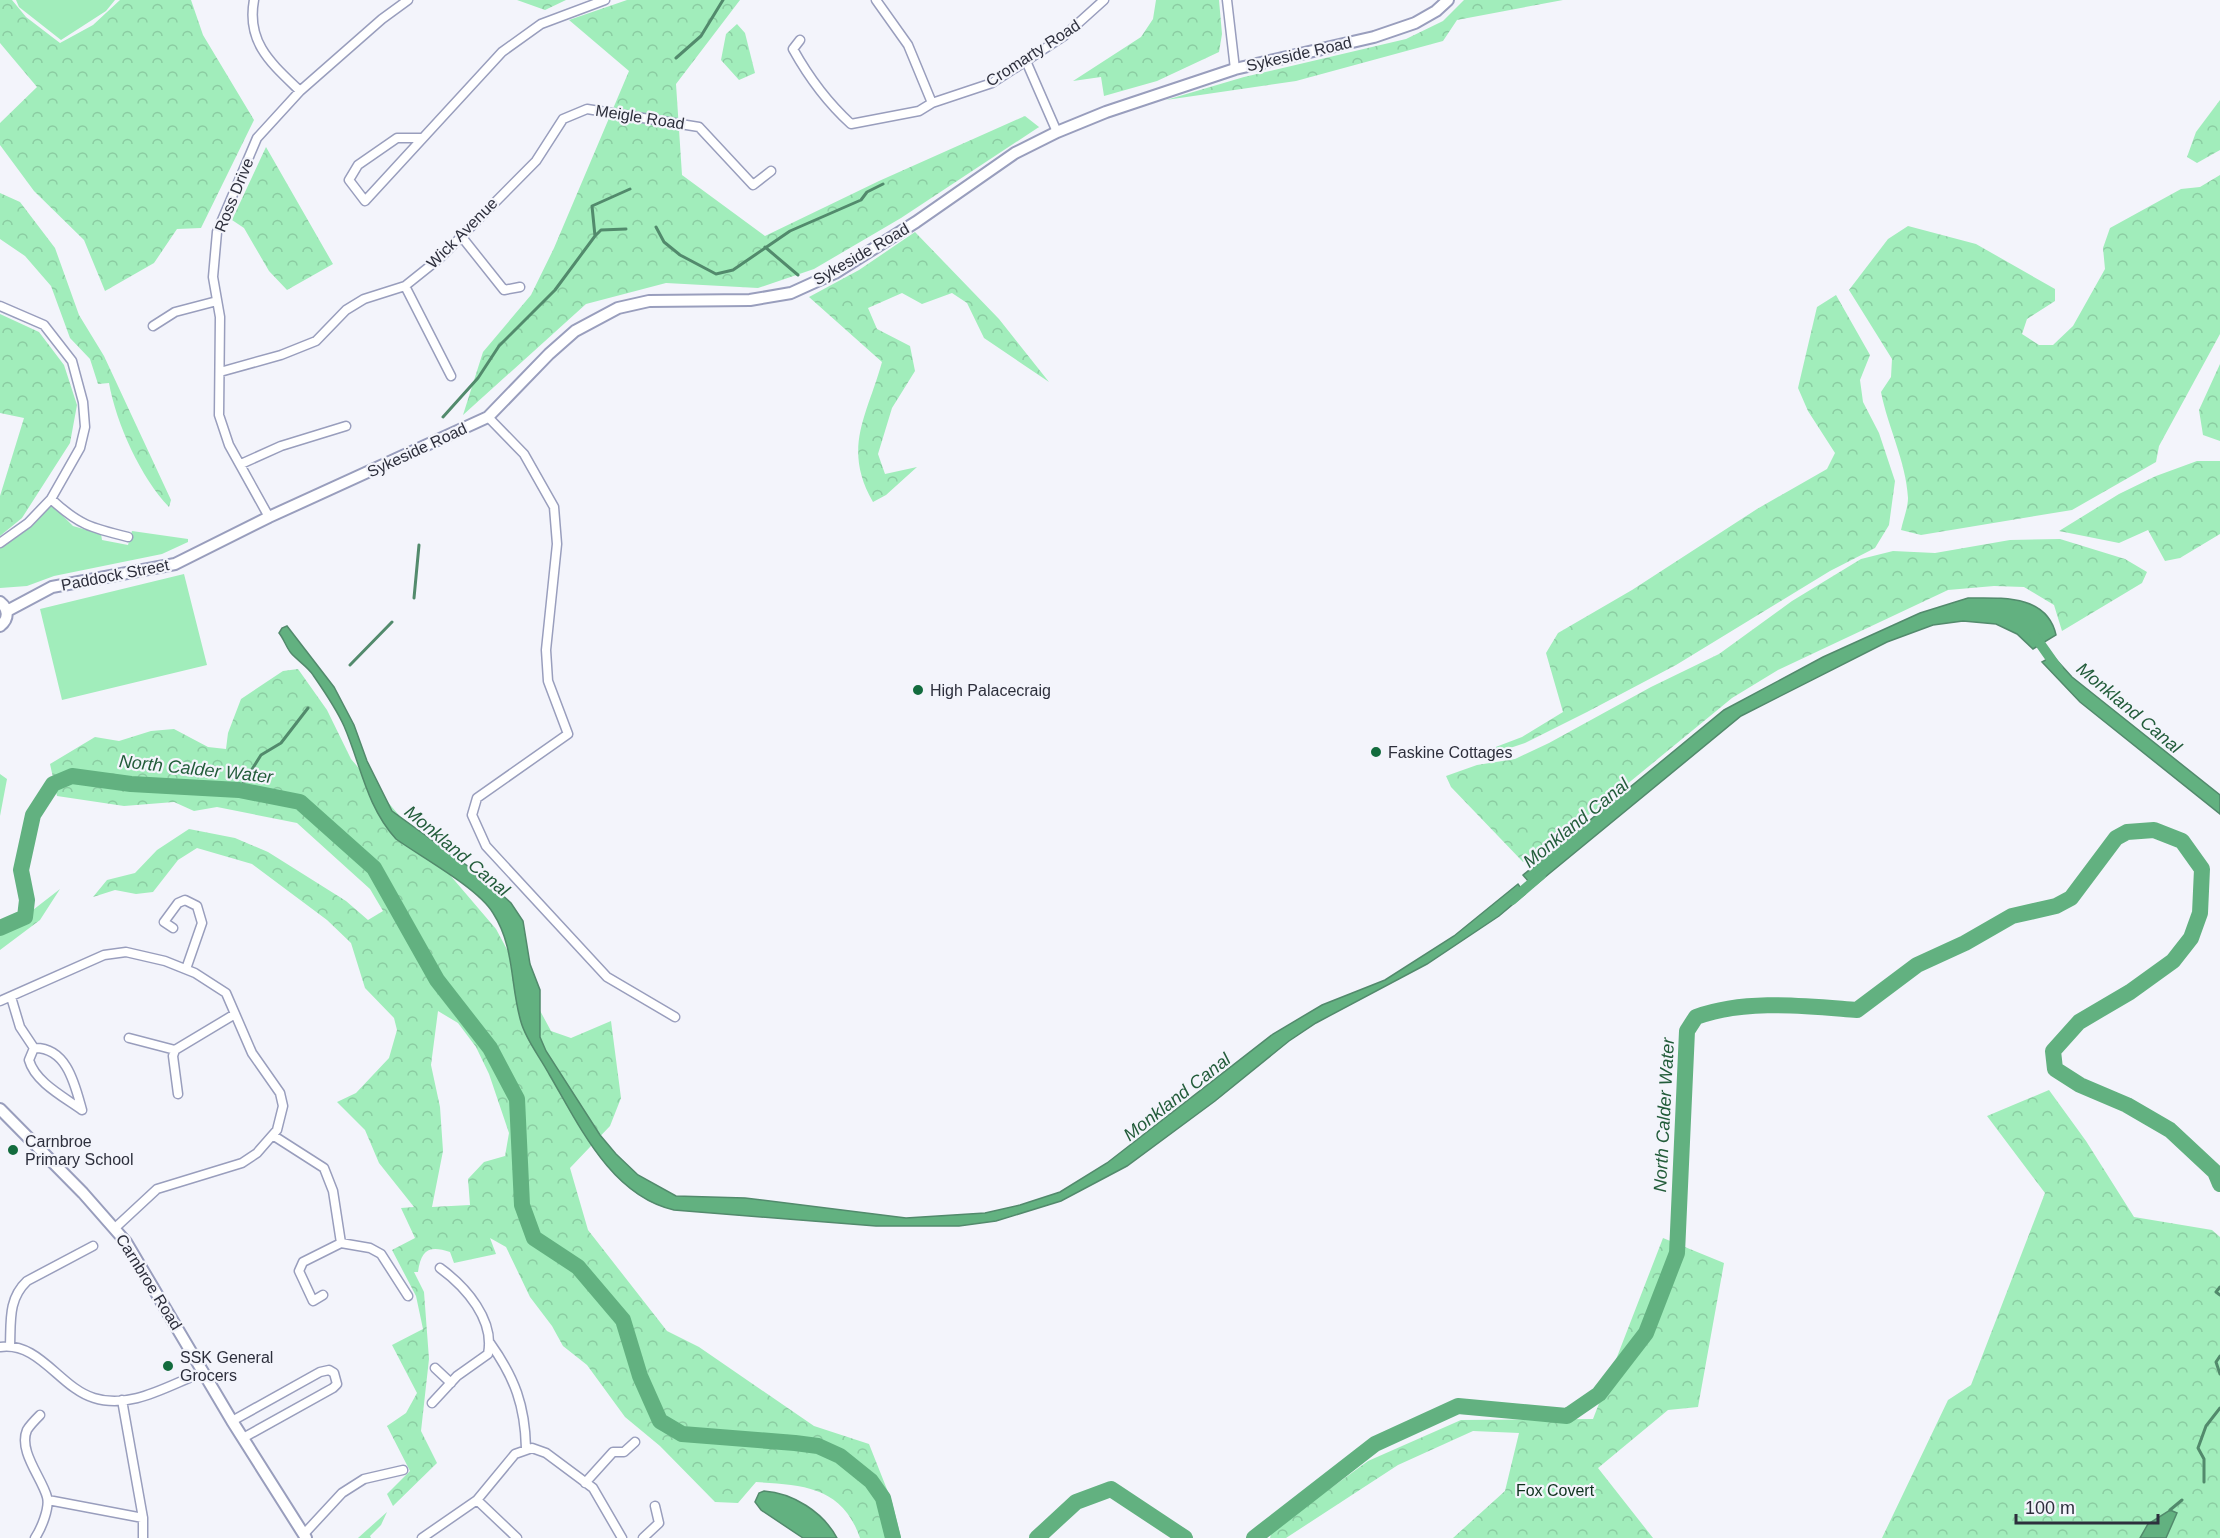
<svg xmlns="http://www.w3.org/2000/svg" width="2220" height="1538" font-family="Arial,sans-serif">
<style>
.green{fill:#a1edbb}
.forest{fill:url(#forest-crowns);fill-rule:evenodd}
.water{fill:#62b180;stroke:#528a6c;stroke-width:1.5}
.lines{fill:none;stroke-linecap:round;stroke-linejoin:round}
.stream{stroke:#528a6c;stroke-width:3}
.canal{stroke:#62b180;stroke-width:10}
.river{stroke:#62b180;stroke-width:16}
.minor-casing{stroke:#999ebd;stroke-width:11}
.tertiary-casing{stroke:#999ebd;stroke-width:14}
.minor{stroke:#fff;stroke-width:8}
.tertiary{stroke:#fff;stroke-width:10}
.poi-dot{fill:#126b3d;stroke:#f3f4fb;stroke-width:2}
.labels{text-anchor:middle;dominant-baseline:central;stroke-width:4.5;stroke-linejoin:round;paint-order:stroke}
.street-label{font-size:16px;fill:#2d2f3c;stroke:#f3f4fb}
.poi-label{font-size:16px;fill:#2d2f3c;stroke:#f3f4fb;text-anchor:start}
.park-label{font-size:16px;fill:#0e311d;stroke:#f3f4fb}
.water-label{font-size:18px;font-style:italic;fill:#225c3a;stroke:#f3f4fb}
</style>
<defs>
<pattern id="forest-crowns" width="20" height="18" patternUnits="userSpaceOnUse" patternTransform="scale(1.5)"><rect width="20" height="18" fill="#a1edbb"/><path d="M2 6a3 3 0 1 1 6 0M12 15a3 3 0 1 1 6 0" fill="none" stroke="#8bcca2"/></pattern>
</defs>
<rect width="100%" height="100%" fill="#f3f4fb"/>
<path class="green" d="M16,0H115L106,11L61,40L19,7Z
M53,506L73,526L101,534L102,540L128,545L132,531L188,539V542L162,554L54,576L27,586L0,588V547L47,507Z
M184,574L207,665L62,700L40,609Z
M0,774L7,779L0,816Z
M387,1512L381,1525L370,1536L371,1538H358Z"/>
<path class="forest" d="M0,0H12L26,17L60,43L93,25L120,0H191L203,35L254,120L201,228L177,229L154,263L105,291L84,240L34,191L0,145V123L37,87L0,43Z
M517,0H566L545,10Z
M627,0H740L676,84L682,175L765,236L879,181L1025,116L1039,127L901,218L814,269L758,288L666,283L586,304L463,415L483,352L531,295L554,248L629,71L569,20Z
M1156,0H1219L1222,34L1219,52L1157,81L1104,96L1101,77L1073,81L1141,37L1153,19Z
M1464,0H1563L1457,20L1443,41L1296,81L1166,100L1244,77L1406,39L1443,21Z
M737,24L745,33L755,73L739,80L721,60L726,34Z
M2220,100V150L2197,163L2187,157L2196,132Z
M266,147L333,264L287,290L269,271L244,228L232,220Z
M2220,175V334L2159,446L2156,462L2072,510L1921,535L1901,530C1903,520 1908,508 1908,498C1906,461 1888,428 1881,392L1891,377L1892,359L1849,290L1888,239L1908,226L1976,244L2055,289V301L2027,319L2022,334L2039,345H2053L2073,326L2105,269L2103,248L2110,228L2181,189L2200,187Z
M0,193L20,202L55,248L79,315L104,356L171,500L169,507C141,478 116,423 109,383L98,384L90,359L70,338L51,286L25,256L0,239Z
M915,232L999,319L1049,382L984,338L967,303L952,293L922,304L902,293L868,308L877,329L910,346L915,371L892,408L878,454L885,474L917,467L886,495L873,502C842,448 867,416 882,362L809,297L859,270Z
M1836,295L1870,355L1860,380L1863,402L1879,433L1895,481L1889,525L1875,548L1830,571L1676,665L1587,712L1525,743L1498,752L1472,756L1522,737L1563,712L1546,653L1558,633L1632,590L1757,509L1827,469L1835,453L1808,411L1798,388L1817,307Z
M0,314L39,332L64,365L77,405L70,443L22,518L0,536V496L24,418L0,413Z
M2220,364V441L2203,435L2199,410Z
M2197,461H2220V534L2180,558L2165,561L2148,530L2119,543L2059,531L2119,494L2156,476Z
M2060,539L2125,559L2147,572L2142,583L2062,631L2054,605L2024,587L1994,586L1948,590L1778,670L1732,698L1598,808L1523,862L1451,787L1446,776L1477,765L1515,759L1549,743L1651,687L1719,654L1792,601L1861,559L1893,551L1935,553L2010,540Z
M298,669L327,710L351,759L496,929L551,1031L571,1038L611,1021L621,1098L610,1126L570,1168L588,1230L667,1331L699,1347L814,1426L869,1444L892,1502L901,1538H860C842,1486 803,1485 756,1482L738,1503L715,1502L660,1446L625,1417L587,1365L563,1346L552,1326L530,1297L506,1247L490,1238L496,1254L454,1263L450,1252C429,1245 421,1250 418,1272H414L424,1292L429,1359L421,1431L437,1463L393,1506L387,1494L410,1471L387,1426L406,1413L417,1393L392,1345L423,1329L416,1296L392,1250L415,1238L401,1208L414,1207L379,1163L365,1130L337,1102L356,1093L389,1058L397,1030L394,1018L365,988L351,943L327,920L252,864L197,848L178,860L153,892L136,894L115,890L93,897L107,880L135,873L157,850L189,829L235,838L268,852L346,901L368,920L383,911L370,889L297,823L217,807L194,811L174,802L124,806L57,796L50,764L95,737L119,741L151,731L174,729L208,747L226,749L228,733L241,699L283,671ZM438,1011L458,1023L476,1047L489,1074L509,1133L505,1156L484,1162L468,1179L470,1205L432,1207L443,1151L440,1107L431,1065Z
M60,889L40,920L0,950V932L11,927Z
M2049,1090L2086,1141L2134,1217L2212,1230L2220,1237V1538H1882L1948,1400L1971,1385L2045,1193L1987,1116Z
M1663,1238L1724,1263L1698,1407L1668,1410L1598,1468L1653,1538H1453L1505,1491L1519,1433L1473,1431L1398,1465L1286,1538H1270L1272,1531L1368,1461L1461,1420L1593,1419Z"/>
<path class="water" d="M1968,598C2001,598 2047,594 2056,635L2033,649L2017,634L1996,624L1963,621L1933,625L1887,642L1741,716L1533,887L1523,875L1724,710L1823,657L1920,613Z
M287,626L334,687L354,725L367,761L392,811L480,875L511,903L523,921L530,964L540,990V1037L546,1051L600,1135L616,1154L638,1175L676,1196L745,1198L906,1218L985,1213L1020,1205L1060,1192L1107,1163L1273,1034L1322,1005L1385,980L1454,936L1518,884L1525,894L1499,916L1427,964L1316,1023L1289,1041L1215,1101L1127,1166L1061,1201L996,1221L959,1226H876L674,1210C611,1196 579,1125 549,1074C540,1057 526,1040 521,1022C510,985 515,947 493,913C478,888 421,857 396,839C366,806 361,765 344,726C336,708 324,691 313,675C309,668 297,660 291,653C286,647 284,639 279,633L282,628Z
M2053,656L2072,677L2220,795V814L2080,702L2042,662Z
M764,1491C793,1493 823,1512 837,1538H803L761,1510L755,1502L759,1493Z
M2170,1510L2177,1513L2166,1538H2140L2148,1524Z"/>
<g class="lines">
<path class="stream" d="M676,58L701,36L723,0
M656,227L664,242L680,255L716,274L733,270L790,231L861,200L867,192L883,184
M595,236L601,230L626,229
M765,247L798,275
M443,417L478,378L499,346L555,290L595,236L592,206L630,189
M414,598L419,545
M350,665L392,622
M239,790L261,755L281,743L308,708
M2220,1287L2216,1292L2220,1295
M2220,1356L2216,1362L2220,1374
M2204,1482V1459L2198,1448L2206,1426L2220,1408
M2170,1510L2182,1500"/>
<path class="canal" d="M2034,635L2058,669
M1512,900L1541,875"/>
<path class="river" d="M0,928L25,917L27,900L21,870L33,815L53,784L72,776L131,784L239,790L300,802L374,868L437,980L490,1048L517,1099L522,1205L534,1238L578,1267L623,1320L640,1376L660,1421L682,1434L795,1443L818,1446L840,1456L871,1481L883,1498L893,1538
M1037,1538L1076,1502L1111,1489L1185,1538
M1254,1538L1375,1444L1458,1406L1567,1416L1599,1394L1646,1333L1677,1253L1687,1031L1696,1017C1746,999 1804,1006 1857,1010L1917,965L1965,943L2012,916L2056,906L2071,898L2116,838L2127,832L2154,830L2182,841L2202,869L2200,913L2191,938L2173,961L2130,992L2079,1022L2053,1051L2055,1069L2080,1085L2127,1105L2170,1130L2215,1172L2220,1184"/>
<g class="minor-casing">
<path id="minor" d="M254,0C246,43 272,64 300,91
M876,0L908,45L932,103
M1227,0L1235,69
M800,40L793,49C808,76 828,103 851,124L919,111L932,103L992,83L1064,36L1104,0
M1026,61L1057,132
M422,138H397L358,165L349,180L365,201L502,52L541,24L605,0
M461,236L504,290L520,287
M405,286L451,376
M0,306L44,325L72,361L83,402L85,427L80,448L51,499L28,523L0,543
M153,326L175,312L217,301
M220,372L281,355L316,341L346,310L364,299L405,286L440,258L536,161L563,119L587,109L699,127L753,185L771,171
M488,417L524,454L554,507L557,544L546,650L548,681L568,734L477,798L472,815L486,846L607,977L675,1017
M241,464L281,446L346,426
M51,499C79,525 91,528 128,537
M269,517L229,445L219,415L220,317L213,277L217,232L257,138L300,91L382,19L408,0
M173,928L164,922L178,903L185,900L197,906L202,923L186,969
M11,997L20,1027L34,1048C67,1047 75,1085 82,1110C64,1097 35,1082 29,1060L34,1048
M0,1001L104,955L126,952L165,961L195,973L226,993L252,1053L280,1093L283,1106L277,1130L257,1153L242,1163L157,1189L115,1228
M129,1038L175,1050
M178,1094L173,1056L175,1050L235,1014
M274,1136L324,1168L333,1191L341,1243
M323,1295L313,1301L299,1271L303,1262L341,1243L370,1248L381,1254L408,1296
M490,1343C515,1378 525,1406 526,1448
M10,1346C11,1321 8,1299 27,1281L93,1246
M0,1347C39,1341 60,1388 94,1398C132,1410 170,1384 204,1372
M435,1368L451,1383
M122,1400L143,1518V1538
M432,1403L457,1376L488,1354C495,1320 466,1287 440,1268
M232,1421L320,1372L329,1370L334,1373L337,1384L333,1388L243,1438
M585,1483L613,1452H624L635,1442
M48,1500L143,1518
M477,1500L517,1538
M304,1534L342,1493L364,1479L403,1470
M35,1538C41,1529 50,1508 47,1497C42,1478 18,1451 27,1430C30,1425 36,1419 40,1415
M422,1538L477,1500L515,1454L532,1448L546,1453L593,1488L622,1538
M643,1538L659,1523L655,1506"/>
</g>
<g class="tertiary-casing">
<path id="tertiary" d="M0,602C9,609 9,619 0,626
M7,611L52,587L175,564L269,517L488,417L549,354L575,331L618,308L649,301L750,300L791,293L835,273L916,222L1015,153L1057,132L1106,112L1235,69L1374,37L1415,23L1436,11L1448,0
M0,1109L83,1193L126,1242L232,1421L306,1538"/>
</g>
<use href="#minor" class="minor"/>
<use href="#tertiary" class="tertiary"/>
</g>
<g class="poi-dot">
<circle cx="918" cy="690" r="6"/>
<circle cx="1376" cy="752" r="6"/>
<circle cx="13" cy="1150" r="6"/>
<circle cx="168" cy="1366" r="6"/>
</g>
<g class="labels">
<g class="street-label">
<text transform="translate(1033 53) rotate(-33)">Cromarty Road</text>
<text transform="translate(1299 54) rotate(-13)">Sykeside Road</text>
<text transform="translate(640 117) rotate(9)">Meigle Road</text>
<text transform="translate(234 195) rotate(-68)">Ross Drive</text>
<text transform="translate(462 233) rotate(-45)">Wick Avenue</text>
<text transform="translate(861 254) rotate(-30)">Sykeside Road</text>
<text transform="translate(417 450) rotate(-25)">Sykeside Road</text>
<text transform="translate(115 575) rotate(-11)">Paddock Street</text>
<text transform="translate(149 1282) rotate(58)">Carnbroe Road</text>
</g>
<g class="poi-label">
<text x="930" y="690">High Palacecraig</text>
<text x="1388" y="752">Faskine Cottages</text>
<text x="25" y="1141">Carnbroe<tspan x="25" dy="18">Primary School</tspan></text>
<text x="180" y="1357">SSK General<tspan x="180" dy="18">Grocers</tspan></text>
</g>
<g class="park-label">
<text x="1555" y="1490">Fox Covert</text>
</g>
<g class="water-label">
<text transform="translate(2129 708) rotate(40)">Monkland Canal</text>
<text transform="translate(196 769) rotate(6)">North Calder Water</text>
<text transform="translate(1576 823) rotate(-39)">Monkland Canal</text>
<text transform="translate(457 851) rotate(40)">Monkland Canal</text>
<text transform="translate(1177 1097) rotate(-38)">Monkland Canal</text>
<text transform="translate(1664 1115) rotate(-87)">North Calder Water</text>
</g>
</g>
<path d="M2016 1514v9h142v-9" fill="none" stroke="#2d2f3c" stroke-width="3"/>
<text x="2025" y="1514" font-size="18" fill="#2d2f3c" stroke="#f3f4fb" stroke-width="4.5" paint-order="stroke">100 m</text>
</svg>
